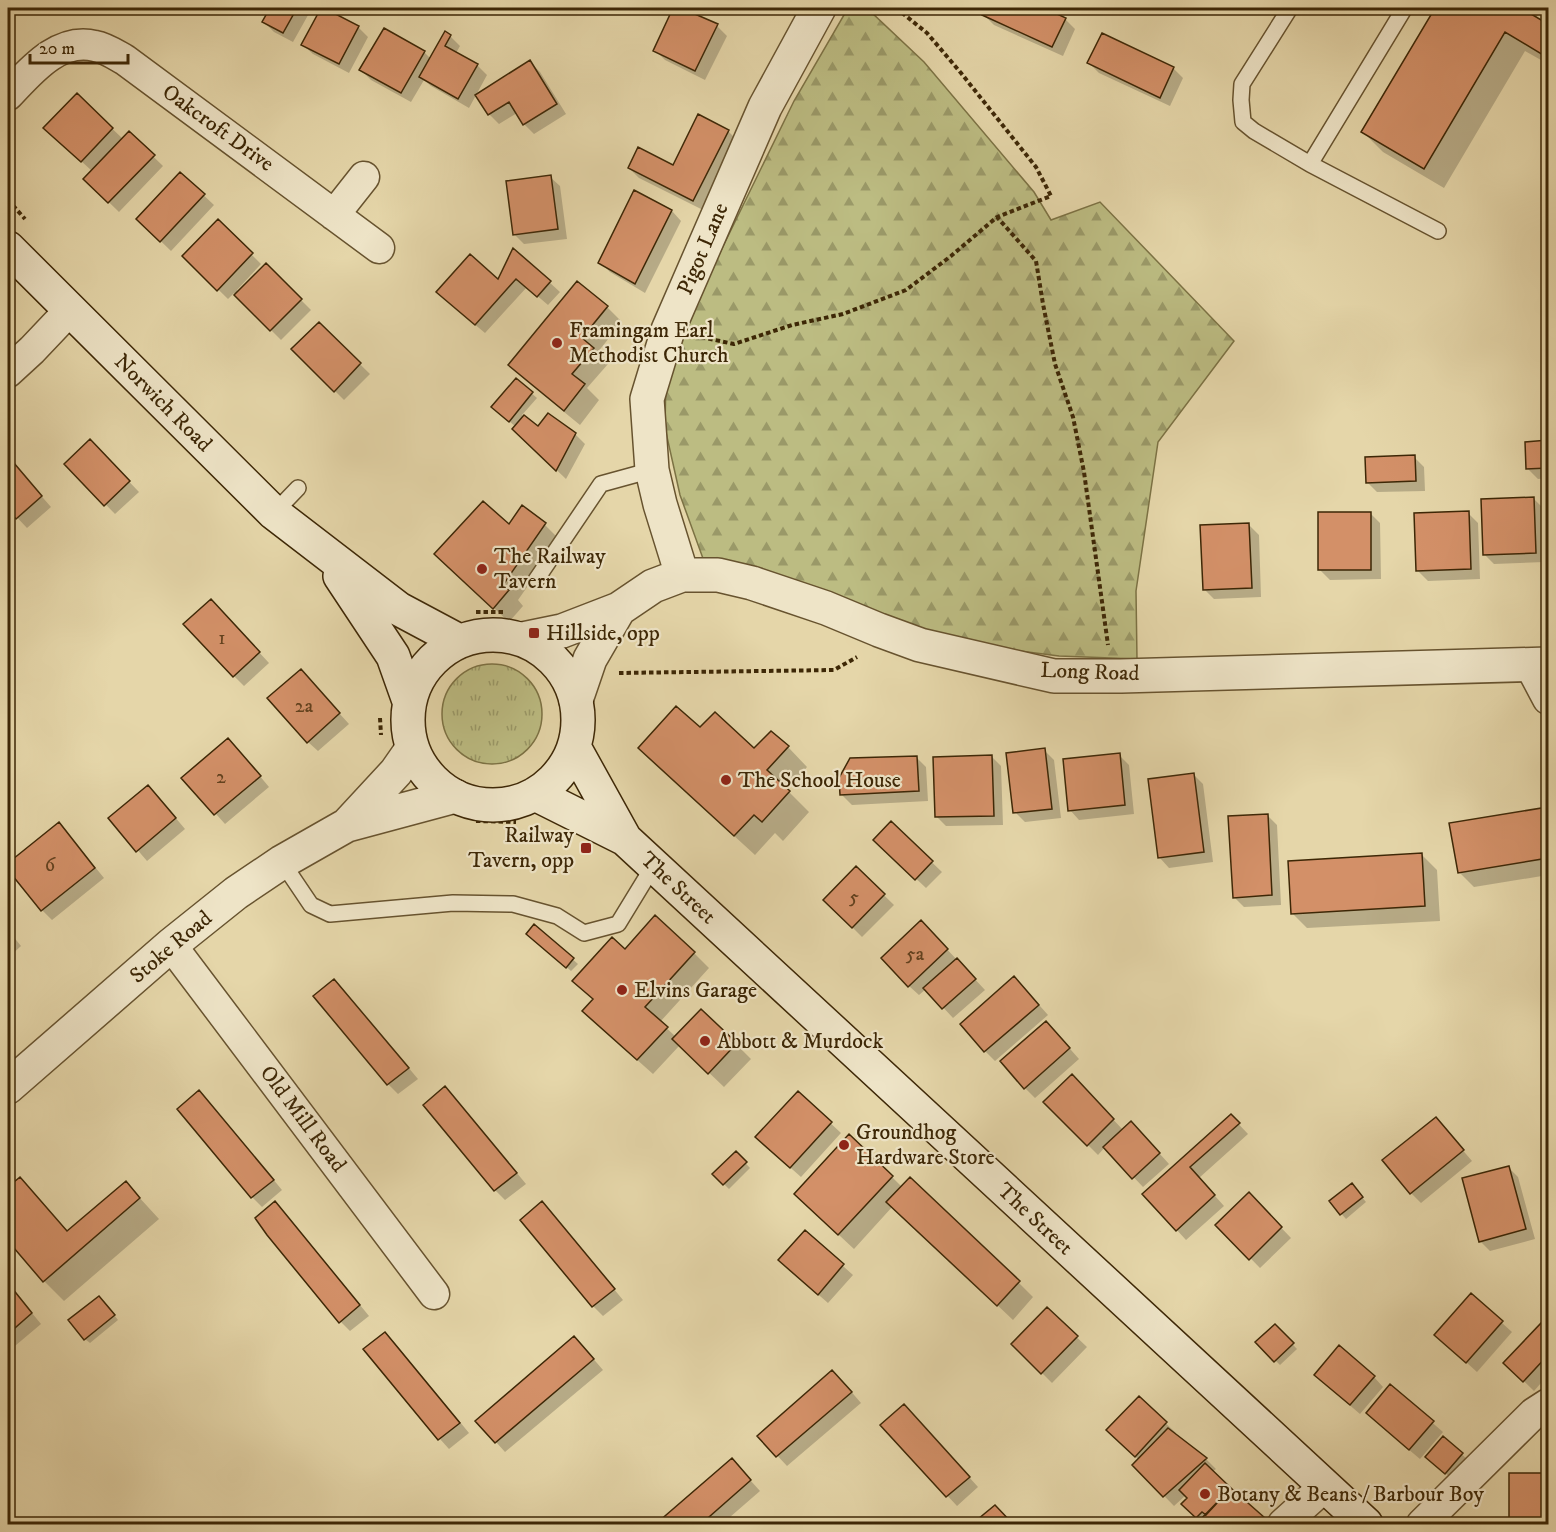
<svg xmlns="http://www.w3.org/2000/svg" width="1556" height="1532" font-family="'IM FELL DW Pica',serif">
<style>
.grass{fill:url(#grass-tufts);stroke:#7c7244;stroke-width:1.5}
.forest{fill:url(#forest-firs);stroke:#7c7244;stroke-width:1.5}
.shadow{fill:#0003}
.building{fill:#d39068;stroke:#3d2706;stroke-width:1.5}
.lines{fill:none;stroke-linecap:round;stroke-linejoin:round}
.service-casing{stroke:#67532f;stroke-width:18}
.minor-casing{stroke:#67532f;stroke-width:33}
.tertiary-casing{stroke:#67532f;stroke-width:36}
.secondary-casing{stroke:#3d2706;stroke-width:36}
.path{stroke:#3d2706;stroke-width:4;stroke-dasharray:4.5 3;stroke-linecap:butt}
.service{stroke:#eee4c7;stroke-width:15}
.minor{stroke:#eee4c7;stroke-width:30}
.tertiary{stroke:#eee4c7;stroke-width:33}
.secondary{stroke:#eee4c7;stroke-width:33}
.poi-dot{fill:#8f2418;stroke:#eee4c7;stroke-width:2}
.labels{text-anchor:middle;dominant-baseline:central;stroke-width:4.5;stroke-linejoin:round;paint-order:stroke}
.number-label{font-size:20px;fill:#62411e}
.street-label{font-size:22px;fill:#3d2706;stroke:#eee4c7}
.poi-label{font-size:22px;fill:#3d2706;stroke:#eee4c7;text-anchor:start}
</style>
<defs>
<pattern id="grass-tufts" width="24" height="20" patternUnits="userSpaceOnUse" patternTransform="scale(1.5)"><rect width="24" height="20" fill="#bcbc82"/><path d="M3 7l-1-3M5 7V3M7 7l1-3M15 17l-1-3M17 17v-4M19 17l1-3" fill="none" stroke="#9a9968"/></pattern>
<pattern id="forest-firs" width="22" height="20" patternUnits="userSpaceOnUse" patternTransform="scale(1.5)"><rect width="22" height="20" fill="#bcbc82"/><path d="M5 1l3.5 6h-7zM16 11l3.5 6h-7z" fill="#9a9968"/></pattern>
</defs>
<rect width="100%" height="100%" fill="#e5d6a9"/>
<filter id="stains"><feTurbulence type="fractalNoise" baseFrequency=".00333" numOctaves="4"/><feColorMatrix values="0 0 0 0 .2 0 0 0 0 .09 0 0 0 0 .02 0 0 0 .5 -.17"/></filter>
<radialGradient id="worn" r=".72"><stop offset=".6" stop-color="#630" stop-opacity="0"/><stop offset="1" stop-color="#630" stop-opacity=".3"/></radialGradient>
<path class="grass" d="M442 714a50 50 0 1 1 100 0a50 50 0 1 1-100 0Z"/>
<path class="forest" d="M848,8H860L872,13L924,62L1034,192L1051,220L1100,202L1234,341L1158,442L1136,591L1137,659L1059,656L990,647L922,630L705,564L680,495L665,428L666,375L687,320L794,101Z"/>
<path class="shadow" d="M271,8H312L293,42L274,32L264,22Z
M675,8H678L717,26L727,36L705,80L665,60L655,50Z
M987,8H1041L1065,19L1075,29L1063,56L994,25L984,15Z
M1429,8H1543L1536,18L1548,25V64L1525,51L1444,188L1383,152L1363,132L1434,11Z
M358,27L368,37L349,73L313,54L303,45Z
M450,36L460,46L456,53L477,65L487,75L469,108L431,86L424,80L411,102L371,80L361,70L424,52L431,59Z
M530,62L540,72L566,114L534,134L524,124L517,113L499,124L489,114Z
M1089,63L1173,68L1183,78L1170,106L1099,73Z
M77,95L123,139L129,133L163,166L119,212L85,179L92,171L55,137Z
M728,131L738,141L703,210L639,178L629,168L674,167Z
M181,174L214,205L171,251L138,219Z
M550,177L560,186L567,239L524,244L514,234Z
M672,211L681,221L645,293L610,272L600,262Z
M218,221L261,264L237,290L239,292L266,265L311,310L281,340L234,293L228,299L184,256Z
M514,250L560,292L548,305L527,287L485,333L448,302L498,281Z
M577,283L607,307L622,322L597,353L608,364L587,388L599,400L580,425L525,380L510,365Z
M319,324L370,374L344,400L293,349Z
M516,380L537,398L522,415L538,428L575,434L585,444L566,479L514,429L516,427L498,412Z
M90,441L139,492L115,514L66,464Z
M1548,442V478L1538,479L1528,469L1526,443Z
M1414,457L1424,467L1425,491L1377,492L1367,482Z
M8,458L51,507L27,528L8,508Z
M1533,498L1543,508L1545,562L1494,564L1484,554Z
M523,507L545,525L560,540L518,600L523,606L509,622L451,568L509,526Z
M1370,513L1380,523L1381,579L1330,580L1320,570Z
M1468,513L1478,523L1480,579L1428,581L1418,571Z
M1249,525L1259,535L1261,597L1214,599L1204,589Z
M221,611L269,663L244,686L234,676Z
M310,681L349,724L318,751L308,742Z
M700,730L754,751L788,747L807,767L787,790L809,812L783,841L775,833L755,855L660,768Z
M238,750L269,787L225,824L184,778Z
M1044,750L1054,760L1061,818L1025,822L1015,812Z
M1119,755L1129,765L1134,814L1079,820L1070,810Z
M991,756L1001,766L1003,825L946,826L936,816Z
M916,757L926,767L928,801L852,805L842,795Z
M1193,774L1203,784L1213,862L1169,868L1160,858Z
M158,797L185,829L147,861L111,819Z
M1548,809V875L1474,887L1459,872L1451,824Z
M1267,815L1277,825L1281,905L1244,907L1234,897Z
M891,823L942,872L926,888L875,840Z
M59,824L68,834L104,878L52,920L42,910L8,868V865Z
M1422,855L1437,870L1440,921L1307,928L1292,913Z
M856,868L894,905L862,937L825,900Z
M535,926L578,964L571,971L533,938Z
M8,930L21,946L8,958Z
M931,932L985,990L953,1018L926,989L919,995L909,986Z
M694,953L709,968L660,1022L676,1037L736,1044L751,1059L724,1087L680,1045L653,1074L599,1026L594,1000Z
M1024,988L1048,1015L995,1061L985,1051Z
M344,991L418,1079L398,1094L388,1084L315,996Z
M1056,1033L1079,1059L1035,1098L1025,1088Z
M1082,1086L1123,1130L1141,1133L1169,1164L1143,1187L1105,1147L1098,1155L1045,1102Z
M199,1092L209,1102L282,1190L262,1207L252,1197L179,1109Z
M798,1093L841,1133L801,1177L767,1147Z
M455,1098L526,1184L505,1200L495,1190L425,1105Z
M1231,1116L1248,1134L1199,1178L1224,1206L1186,1240L1144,1194Z
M1436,1119L1472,1161L1421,1203L1411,1193L1385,1160Z
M736,1153L750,1168L729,1189L714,1174Z
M1508,1167L1518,1177L1535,1239L1490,1251L1480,1241Z
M892,1177L902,1187L1018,1282L1033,1297L1013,1320L893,1206L854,1249L811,1209Z
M20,1179L39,1199L68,1232L126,1183L159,1219L64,1301L44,1281L8,1239V1189Z
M1356,1190L1366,1202L1346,1219L1331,1202Z
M1249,1194L1291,1238L1260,1268L1218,1225Z
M275,1203L285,1213L369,1316L350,1331L341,1322Z
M551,1213L623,1300L603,1316L593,1306L522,1220Z
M805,1232L853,1275L828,1303L790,1270Z
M8,1284L41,1324L9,1351L8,1349Z
M1471,1295L1512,1332L1477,1372L1446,1344Z
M104,1302L118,1320L90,1343L85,1339Z
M1047,1309L1087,1347L1052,1383L1013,1344Z
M1543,1323L1548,1329V1375L1534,1391L1505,1363Z
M1275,1326L1297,1349L1280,1365L1258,1343Z
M385,1334L395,1343L469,1433L449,1449L440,1439L365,1349Z
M584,1348L603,1370L505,1452L496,1442Z
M1374,1377L1383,1387L1360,1414L1326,1385Z
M842,1381L861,1403L787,1466L759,1436Z
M1390,1386L1443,1432L1420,1459L1377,1423Z
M1139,1398L1176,1433L1174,1435L1206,1459L1216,1469L1212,1472L1269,1524H1198L1201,1522L1183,1504L1189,1498L1186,1495L1174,1506L1134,1465L1139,1460L1108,1430Z
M914,1416L978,1487L957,1506L882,1425Z
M1443,1438L1467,1459L1451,1478L1431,1461Z
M741,1470L760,1491L722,1524H662L660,1523Z
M1510,1474L1548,1475V1524H1510Z
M995,1507L1012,1524H975Z
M8,1515L16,1524H8Z"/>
<path class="building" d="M270,8H297L283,33L262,22Z
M321,8H324L359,26L339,64L301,45Z
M673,8H681L718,24L695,71L653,51Z
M985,8H1044L1066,18L1052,47L982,15Z
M1435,8H1521L1548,24V58L1505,32L1424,169L1361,132Z
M384,28L425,51L401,93L359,70Z
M445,31L451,35L445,46L478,64L458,99L419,77Z
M1102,33L1174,67L1160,98L1087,63Z
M530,60L557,104L523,125L509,102L488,115L475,95Z
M77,93L113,128L81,162L43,128Z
M698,114L729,130L693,201L628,168L638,147L673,165Z
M129,131L155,155L108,203L83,179Z
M180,172L205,194L160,242L136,219Z
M551,175L558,229L513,235L506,181Z
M634,190L672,210L635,284L598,263Z
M218,219L253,253L217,291L182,256Z
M513,248L551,281L537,297L516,279L475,325L436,292L470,254L498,279Z
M266,263L302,299L270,331L234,295Z
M577,281L608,306L582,338L594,348L572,374L585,384L564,411L508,365Z
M319,322L361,363L334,392L291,349Z
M516,378L533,392L509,422L491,407Z
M548,413L576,433L556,471L512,429L524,415L538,426Z
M90,439L130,481L104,506L64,464Z
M1548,440V468L1526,469L1525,442Z
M1415,455L1416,481L1366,483L1365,457Z
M8,456L42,496L16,519L8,510Z
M1534,497L1536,553L1483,555L1481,499Z
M483,501L509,524L522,505L546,523L503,585L509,590L493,609L434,554Z
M1469,511L1471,569L1416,571L1414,513Z
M1318,512H1371V570H1318Z
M1249,523L1252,588L1203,590L1200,525Z
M211,599L260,652L233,677L183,624Z
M301,669L340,713L307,743L267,698Z
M676,706L700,727L715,712L754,748L771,731L789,746L767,770L790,791L762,822L754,815L734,836L638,748Z
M228,738L261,776L214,815L181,778Z
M1045,748L1052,809L1013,813L1006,753Z
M1120,753L1125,805L1068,811L1063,759Z
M992,755L994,816L935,817L933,757Z
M917,756L919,791L840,795L839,778L850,758Z
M1194,773L1204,852L1158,858L1148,779Z
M148,785L176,818L136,852L108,818Z
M1548,807V858L1458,873L1449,823Z
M1268,814L1272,895L1233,898L1228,816Z
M891,821L933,861L915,880L873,840Z
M59,822L95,868L41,911L8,870V863Z
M1422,853L1425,906L1291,914L1288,861Z
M856,866L885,894L852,928L823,900Z
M655,915L695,952L645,1007L668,1027L637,1060L582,1011L593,999L572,981L612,937L625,949Z
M921,920L948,949L908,987L881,958Z
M534,924L574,958L566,968L526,934Z
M957,958L976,979L942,1009L923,988Z
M1014,976L1039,1005L984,1052L960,1024Z
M334,979L409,1068L387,1085L313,996Z
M701,1009L737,1043L708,1074L672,1039Z
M1046,1021L1070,1048L1024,1089L1000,1061Z
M1072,1074L1114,1119L1087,1146L1043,1102Z
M445,1086L517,1173L494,1191L423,1105Z
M199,1090L274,1180L251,1198L177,1109Z
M798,1091L832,1122L790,1168L755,1137Z
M1231,1114L1240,1123L1190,1167L1215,1195L1176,1231L1142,1194Z
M1436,1117L1464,1150L1410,1194L1382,1160Z
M1131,1121L1160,1153L1132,1179L1103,1147Z
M849,1134L893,1176L838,1235L794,1194Z
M736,1151L747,1162L723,1185L712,1174Z
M1509,1166L1526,1229L1479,1242L1462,1178Z
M20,1177L67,1231L126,1181L140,1198L43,1282L8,1241V1187Z
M910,1177L1020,1281L997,1306L886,1202Z
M1352,1183L1363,1197L1340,1215L1329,1201Z
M1249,1192L1282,1227L1249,1260L1215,1225Z
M275,1201L360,1305L339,1323L267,1235L255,1218Z
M542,1201L615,1289L592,1307L520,1220Z
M805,1230L844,1264L818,1295L778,1260Z
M8,1283L32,1313L8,1334Z
M1471,1293L1503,1321L1466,1363L1434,1335Z
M99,1296L115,1315L84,1340L68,1320Z
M1047,1307L1078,1336L1041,1374L1011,1344Z
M1543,1321L1548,1327V1355L1523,1382L1503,1363Z
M1275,1324L1294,1343L1274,1362L1255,1342Z
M385,1332L460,1423L438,1440L363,1349Z
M574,1336L594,1359L495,1443L475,1421Z
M1339,1345L1375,1376L1350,1405L1314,1375Z
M832,1370L852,1392L776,1457L757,1436Z
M1390,1384L1434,1421L1409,1450L1366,1413Z
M1139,1396L1167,1422L1135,1457L1106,1430Z
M904,1404L970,1477L946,1497L880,1425Z
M1168,1428L1207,1458L1163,1497L1132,1465Z
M1443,1436L1463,1453L1445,1474L1425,1457Z
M732,1458L751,1480L701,1524H660L658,1522Z
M1205,1463L1231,1488L1206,1515L1202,1512L1196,1518L1181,1504L1187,1498L1179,1490Z
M1509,1473H1548V1524H1509Z
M1231,1488L1265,1518L1259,1524H1196Z
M995,1505L1013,1524H972Z"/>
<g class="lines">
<g class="service-casing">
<path id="service" d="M1290,8L1242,84L1241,100L1243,122L1254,131L1310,164L1438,231
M1310,164L1404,9L1401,8
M274,513L298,488
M536,580L601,484L652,470
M282,862L311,905L330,914L453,903L513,904L557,916L584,933L618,924L654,865"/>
</g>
<g class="minor-casing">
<path id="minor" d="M8,95C30,72 58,37 95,46C106,48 116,55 125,60L379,248
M334,215L364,177
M8,372L32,350L69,311
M1530,665L1548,699
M171,945L434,1294
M1283,1524L1324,1487
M1422,1524L1534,1413L1548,1404"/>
</g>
<g class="tertiary-casing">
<path id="tertiary" d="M682,575L660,504L652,470L647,399L668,330L765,107L819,8
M523,639L562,631L619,609L653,586L682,575H718L752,583L826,608L879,630L920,645L1054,676H1121L1548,664
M576,700L590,659L619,609
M347,825L396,772L412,749
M8,1087L171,945L236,893L282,862L347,825L455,796"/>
</g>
<g class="secondary-casing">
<path id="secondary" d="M8,248L274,513L399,609L459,641
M340,576L393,656L409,701
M408 720a85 85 0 1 1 170 0a85 85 0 1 1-170 0Z
M574,747L625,839
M535,794L625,839L1366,1524"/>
</g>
<path class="path" d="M896,8L927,33L961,73L1036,167L1051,196L997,217
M8,200L25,219
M701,337L734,344L792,325L843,314L906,290L951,256L997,217L1036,261L1043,304L1055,364L1073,417L1084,472L1108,645
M476,612H505
M619,673L834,670L857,657
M380,718L381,735
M476,821L516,822"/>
<use href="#service" class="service"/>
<use href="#minor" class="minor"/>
<use href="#tertiary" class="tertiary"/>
<use href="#secondary" class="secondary"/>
</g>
<g class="poi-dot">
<circle cx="557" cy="343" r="6"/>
<circle cx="482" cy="569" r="6"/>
<rect x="528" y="627" width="12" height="12" rx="3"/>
<circle cx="726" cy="780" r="6"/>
<rect x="580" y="842" width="12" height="12" rx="3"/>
<circle cx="622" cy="990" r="6"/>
<circle cx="705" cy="1041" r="6"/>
<circle cx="844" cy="1145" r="6"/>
<circle cx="1205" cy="1494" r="6"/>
</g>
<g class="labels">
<g class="number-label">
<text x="222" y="638">1</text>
<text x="304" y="706">2a</text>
<text x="221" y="777">2</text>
<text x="50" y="865">6</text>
<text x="854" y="897">5</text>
<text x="915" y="954">5a</text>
</g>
<g class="street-label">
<text transform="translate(218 128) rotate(36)">Oakcroft Drive</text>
<text transform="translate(703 249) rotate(-67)">Pigot Lane</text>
<text transform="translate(163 403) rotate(45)">Norwich Road</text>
<text transform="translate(1090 672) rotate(2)">Long Road</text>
<text transform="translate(678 888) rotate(43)">The Street</text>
<text transform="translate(171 947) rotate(-40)">Stoke Road</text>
<text transform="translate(303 1119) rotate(53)">Old Mill Road</text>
<text transform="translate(1035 1219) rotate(43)">The Street</text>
</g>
<g class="poi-label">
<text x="569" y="330">Framingam Earl<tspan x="569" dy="25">Methodist Church</tspan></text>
<text x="494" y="556">The Railway<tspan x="494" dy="25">Tavern</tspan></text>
<text x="546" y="633">Hillside, opp</text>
<text x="738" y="780">The School House</text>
<text x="574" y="835" text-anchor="end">Railway<tspan x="574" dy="25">Tavern, opp</tspan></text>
<text x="634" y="990">Elvins Garage</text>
<text x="717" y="1041">Abbott &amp; Murdock</text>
<text x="856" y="1132">Groundhog<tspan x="856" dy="25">Hardware Store</tspan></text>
<text x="1217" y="1494">Botany &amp; Beans / Barbour Boy</text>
</g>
</g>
<rect width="1556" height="1532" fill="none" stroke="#e5d6a9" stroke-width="30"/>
<rect x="9" y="9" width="1538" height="1514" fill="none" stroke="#3d2706" stroke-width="3"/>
<rect x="15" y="15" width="1526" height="1502" fill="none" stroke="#3d2706" stroke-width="1.5"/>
<path d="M30 54v9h98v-9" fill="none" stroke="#3d2706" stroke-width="3"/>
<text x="39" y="54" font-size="18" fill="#3d2706" stroke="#eee4c7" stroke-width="4.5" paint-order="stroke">20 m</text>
<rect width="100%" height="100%" filter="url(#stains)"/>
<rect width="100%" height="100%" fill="url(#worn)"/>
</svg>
